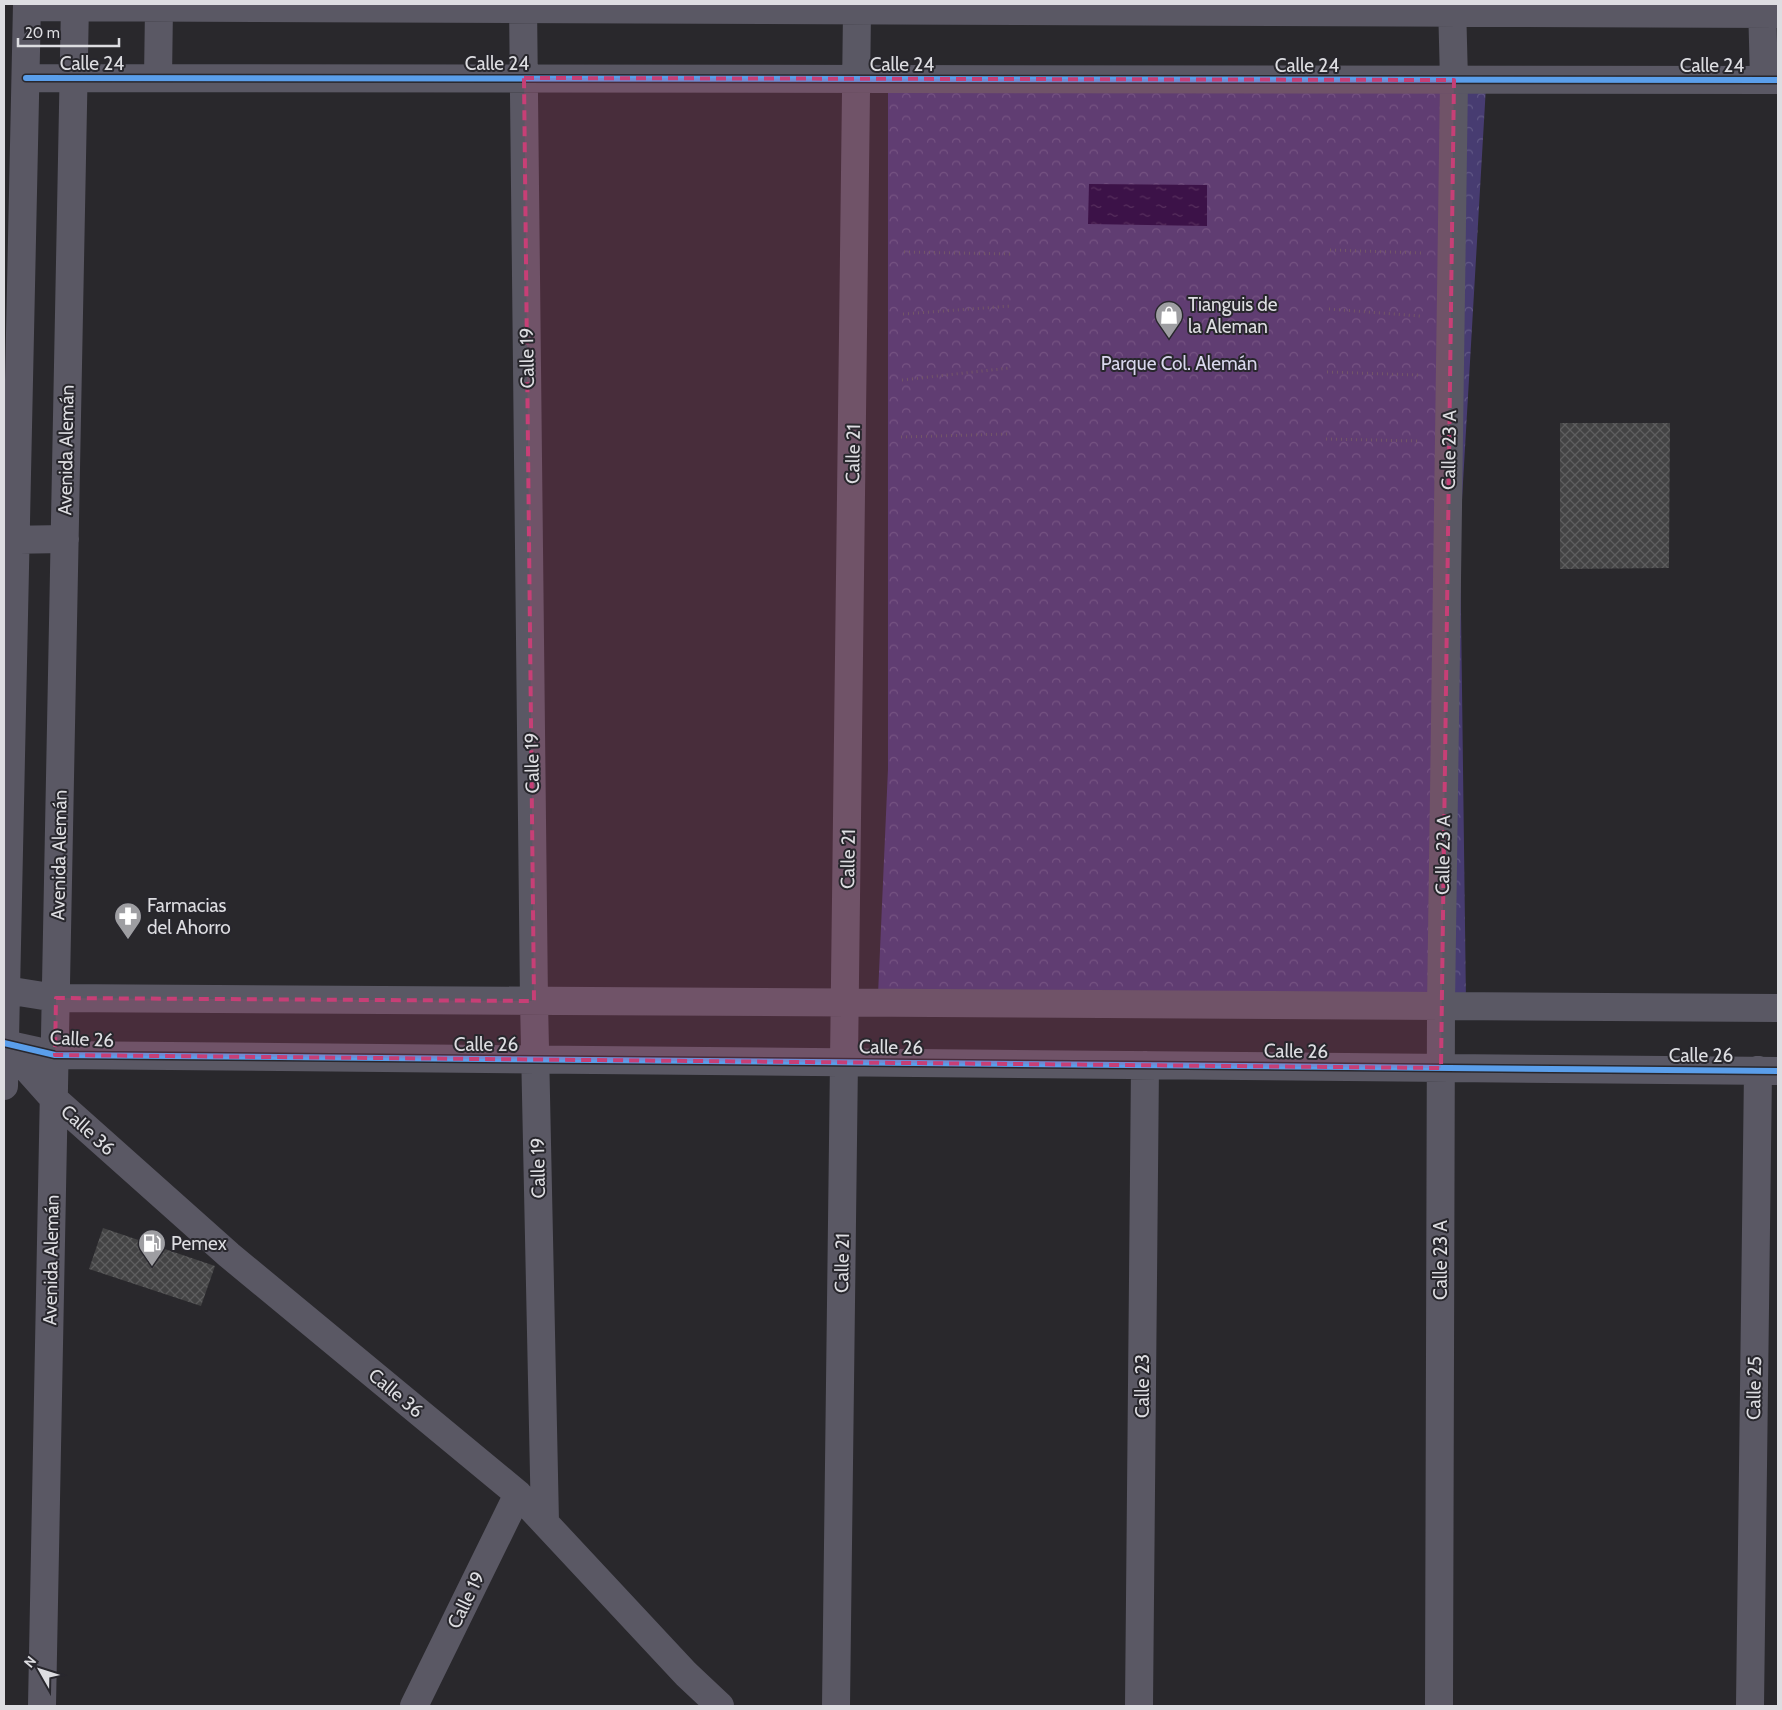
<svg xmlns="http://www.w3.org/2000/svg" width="1782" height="1710" font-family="Cabin,sans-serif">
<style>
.park{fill:url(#park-crowns)}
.water{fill:url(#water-ripples)}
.building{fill:url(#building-cross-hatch)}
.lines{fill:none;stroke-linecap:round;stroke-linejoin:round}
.path{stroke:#5e5c64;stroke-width:3;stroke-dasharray:1 4;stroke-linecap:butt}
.minor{stroke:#5a5864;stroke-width:28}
.cycleway-casing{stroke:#28272d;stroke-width:9}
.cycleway{stroke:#5a9eea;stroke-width:6}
.marked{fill:#c73f76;fill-opacity:0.2;stroke:#c73f76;stroke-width:4;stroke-dasharray:10 6;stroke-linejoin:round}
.labels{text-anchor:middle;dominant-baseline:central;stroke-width:4;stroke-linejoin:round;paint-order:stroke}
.street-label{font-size:19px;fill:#dddde1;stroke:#28272d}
.poi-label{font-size:19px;fill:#dddde1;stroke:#28272d;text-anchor:start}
.park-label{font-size:19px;fill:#d9d7ed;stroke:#28272d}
</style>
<defs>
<pattern id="park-crowns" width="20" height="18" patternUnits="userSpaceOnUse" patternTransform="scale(1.25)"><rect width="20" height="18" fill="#473c71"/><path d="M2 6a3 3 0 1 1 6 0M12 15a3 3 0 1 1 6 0" fill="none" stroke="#615885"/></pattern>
<pattern id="water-ripples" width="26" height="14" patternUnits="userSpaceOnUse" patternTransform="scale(1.25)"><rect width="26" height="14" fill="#1a073c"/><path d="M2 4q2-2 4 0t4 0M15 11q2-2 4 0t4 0" fill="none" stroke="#3b2b58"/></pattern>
<pattern id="building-cross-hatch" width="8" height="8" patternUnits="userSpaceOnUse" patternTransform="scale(1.25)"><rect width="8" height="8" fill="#434344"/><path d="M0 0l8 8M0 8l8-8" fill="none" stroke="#5e5e5f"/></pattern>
</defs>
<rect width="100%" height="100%" fill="#29282c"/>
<path class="park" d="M888,67L1487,69L1460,534L1466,1003L878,995L888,769Z"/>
<path class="water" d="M1089,184L1207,185V226L1088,224Z"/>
<path class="building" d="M1560,423H1670L1669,568L1560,569Z
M103,1228L215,1266L201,1306L89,1269Z"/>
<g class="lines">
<path class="path" d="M1330,250L1422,253
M904,252L1012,254
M1329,309L1420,316
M903,314L1011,306
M1327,372L1418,375
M902,380L1009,368
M901,437L1008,434
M1326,439L1418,441"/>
<path class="minor" d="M523,4L534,1001L545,1522
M1762,4L1764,80
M27,7L1778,14
M26,78L1778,80
M158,78L159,8L162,4
M4,540L65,539
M6,990L56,998L1778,1008
M4,1043L54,1099L229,1255L518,1494L686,1674L720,1706
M5,1044L55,1055L1778,1071
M4,1086L27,4
M42,1706L75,4
M414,1706L518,1494
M836,1706L857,11
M1139,1706L1145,1065
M1439,1706L1441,1006L1454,80L1452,4
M1750,1706L1758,1070"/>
<g class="cycleway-casing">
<path id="cycleway" d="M26,78L1778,80
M4,1043L55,1055L1778,1071"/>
</g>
<use href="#cycleway" class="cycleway"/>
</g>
<path class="marked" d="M524,78L1454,80L1441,1068L55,1055L56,998L534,1001Z"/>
<defs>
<g id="shop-pin" transform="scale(1.4375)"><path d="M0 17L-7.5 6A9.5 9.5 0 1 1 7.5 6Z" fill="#9e9ea2" stroke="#28272d"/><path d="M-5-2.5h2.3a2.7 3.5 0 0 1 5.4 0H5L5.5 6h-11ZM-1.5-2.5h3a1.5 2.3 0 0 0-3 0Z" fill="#fff"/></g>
<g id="pharmacy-pin" transform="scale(1.4375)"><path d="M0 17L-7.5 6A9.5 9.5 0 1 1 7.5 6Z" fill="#9e9ea2" stroke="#28272d"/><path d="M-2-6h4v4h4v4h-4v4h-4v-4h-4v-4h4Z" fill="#fff"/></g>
<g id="fuel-pin" transform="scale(1.4375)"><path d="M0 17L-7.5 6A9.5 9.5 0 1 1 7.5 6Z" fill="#9e9ea2" stroke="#28272d"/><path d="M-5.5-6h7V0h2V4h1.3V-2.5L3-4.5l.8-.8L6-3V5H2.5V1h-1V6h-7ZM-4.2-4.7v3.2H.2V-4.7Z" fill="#fff"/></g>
</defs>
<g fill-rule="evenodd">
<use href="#shop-pin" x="1169" y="315"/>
<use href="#pharmacy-pin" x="128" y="916"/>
<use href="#fuel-pin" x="152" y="1243"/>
</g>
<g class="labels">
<g class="street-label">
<text x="92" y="63">Calle 24</text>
<text x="497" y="63">Calle 24</text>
<text x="902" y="64">Calle 24</text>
<text x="1307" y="65">Calle 24</text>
<text x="1712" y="65">Calle 24</text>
<text transform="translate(527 358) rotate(-91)">Calle 19</text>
<text transform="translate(66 450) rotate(-89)">Avenida Alemán</text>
<text transform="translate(1449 450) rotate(-89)">Calle 23 A</text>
<text transform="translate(853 454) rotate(-89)">Calle 21</text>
<text transform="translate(532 763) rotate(-91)">Calle 19</text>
<text transform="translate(59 855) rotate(-89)">Avenida Alemán</text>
<text transform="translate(1443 855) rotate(-89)">Calle 23 A</text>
<text transform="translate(848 859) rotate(-89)">Calle 21</text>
<text transform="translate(82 1039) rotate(3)">Calle 26</text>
<text x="486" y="1044">Calle 26</text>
<text transform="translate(891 1047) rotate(1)">Calle 26</text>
<text transform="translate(1296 1051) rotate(1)">Calle 26</text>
<text x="1701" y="1055">Calle 26</text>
<text transform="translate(88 1130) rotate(42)">Calle 36</text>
<text transform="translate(538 1168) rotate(-91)">Calle 19</text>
<text transform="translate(51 1260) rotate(-89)">Avenida Alemán</text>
<text transform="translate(1440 1260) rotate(-90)">Calle 23 A</text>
<text transform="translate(842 1263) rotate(-89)">Calle 21</text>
<text transform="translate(1142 1386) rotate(-90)">Calle 23</text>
<text transform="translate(1754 1388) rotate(-89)">Calle 25</text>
<text transform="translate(396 1393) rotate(40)">Calle 36</text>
<text transform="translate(466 1600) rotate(-64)">Calle 19</text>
</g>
<g class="poi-label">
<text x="1188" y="304">Tianguis de<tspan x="1188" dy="22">la Aleman</tspan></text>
<text x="147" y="905">Farmacias<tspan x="147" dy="22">del Ahorro</tspan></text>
<text x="171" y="1243">Pemex</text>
</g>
<g class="park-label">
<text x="1179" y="363">Parque Col. Alemán</text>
</g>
</g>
<rect width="1782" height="1710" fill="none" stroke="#dddde1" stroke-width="10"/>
<g transform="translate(40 1670) rotate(309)" stroke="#28272d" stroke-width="4" paint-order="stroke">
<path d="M0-4L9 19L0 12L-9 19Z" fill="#dddde1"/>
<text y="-8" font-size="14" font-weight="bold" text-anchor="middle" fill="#dddde1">N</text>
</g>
<path d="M18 38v8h101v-8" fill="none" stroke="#dddde1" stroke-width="2.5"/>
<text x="25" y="38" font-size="15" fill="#dddde1" stroke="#28272d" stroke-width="4" paint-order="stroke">20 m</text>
</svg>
